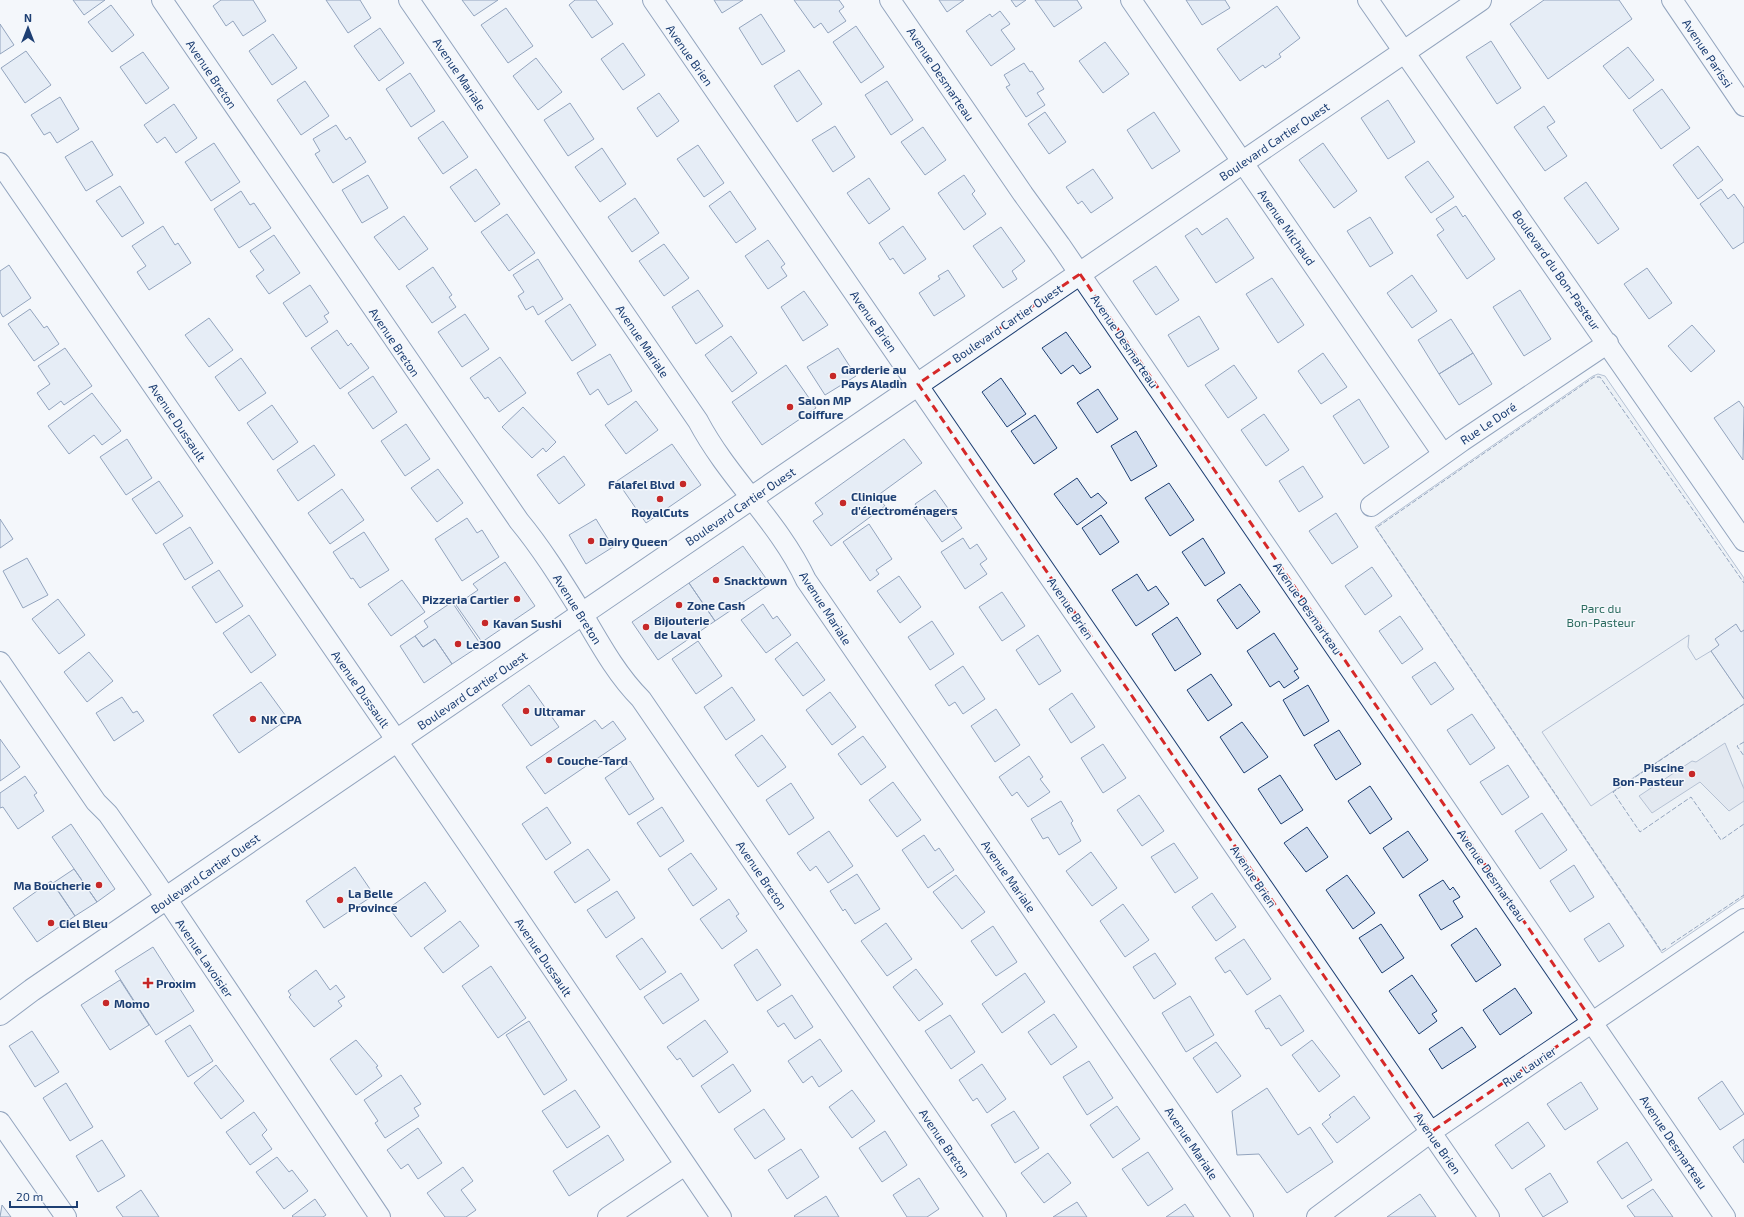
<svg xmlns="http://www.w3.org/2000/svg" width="1744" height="1217" font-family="'Exo 2',sans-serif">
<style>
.green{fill:#e3e9f0;stroke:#687fa3}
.parking{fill:#e3e8f0;stroke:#687fa3}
.water{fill:#cfd7e4;stroke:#687fa3}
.building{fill:#d5e0f0;stroke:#1d3f73}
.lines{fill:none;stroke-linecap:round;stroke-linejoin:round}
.minor-casing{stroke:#1d3f73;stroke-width:22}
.tertiary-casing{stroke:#1d3f73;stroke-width:24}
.minor{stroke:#f4f7fb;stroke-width:20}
.tertiary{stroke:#f4f7fb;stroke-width:22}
.fence{stroke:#1d3f73;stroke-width:1;stroke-dasharray:5 2;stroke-linecap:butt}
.marked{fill:none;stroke:#d62828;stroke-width:3;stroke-dasharray:8 5;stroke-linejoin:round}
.poi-dot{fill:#c62828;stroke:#f4f7fb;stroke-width:1.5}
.labels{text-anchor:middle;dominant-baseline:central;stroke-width:3;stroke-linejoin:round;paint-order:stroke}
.street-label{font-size:12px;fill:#1d3f73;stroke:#f4f7fb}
.poi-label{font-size:12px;font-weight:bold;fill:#1d3f73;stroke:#f4f7fb;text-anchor:start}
.park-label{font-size:12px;fill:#2c6c60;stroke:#f4f7fb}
</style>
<rect width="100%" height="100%" fill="#f4f7fb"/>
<path class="green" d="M1598,374L1605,376L1744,578V897L1662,953L1375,527L1593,376Z"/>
<path class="parking" d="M1689,635L1688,647L1696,660L1711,651L1744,699V704L1591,806L1542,732Z"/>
<path class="water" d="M1725,743L1744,789V801L1729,811L1700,782L1652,813L1639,796L1692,761L1696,762Z"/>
<path class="building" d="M73,0H105L84,15Z
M221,0H253L266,21L243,36L233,21L226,26L213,6Z
M326,0H360L371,18L348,33Z
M462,0H498L474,16Z
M575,0H596L613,24L592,38L569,5Z
M714,0H743L722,13Z
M794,0H839L844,7L839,11L846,21L828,33L821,23L814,28Z
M939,0H964L947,12Z
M1011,0H1026L1016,7Z
M1035,0H1077L1082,8L1054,27Z
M1186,0H1225L1230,8L1202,25Z
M1544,0H1619L1632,19L1548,79L1510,24Z
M111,5L134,35L112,52L88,22Z
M1277,6L1300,38L1279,54L1281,57L1265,68L1263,65L1240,81L1217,49Z
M506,8L533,46L508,63L481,25Z
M1000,11L1010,24L1001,30L1015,49L991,66L966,31L990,14L992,17Z
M761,14L785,51L762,65L739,28Z
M0,24L14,45L0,54Z
M856,26L884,67L861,83L833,42Z
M380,28L404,63L379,81L354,46Z
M273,34L297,68L272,85L249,51Z
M1491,41L1521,88L1497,104L1466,57Z
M1105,42L1129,74L1103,93L1079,61Z
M623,43L645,75L623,90L601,59Z
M1628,47L1654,80L1629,99L1603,66Z
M26,51L51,85L25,103L1,68Z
M143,52L169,88L146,104L120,67Z
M536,58L562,92L538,110L513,76Z
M1024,63L1030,72L1032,71L1044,89L1037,93L1045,105L1026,117L1006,87L1010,85L1004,75Z
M799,70L822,104L797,122L774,86Z
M410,73L435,111L411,127L386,89Z
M305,81L329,116L301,135L277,100Z
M887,81L913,120L891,135L865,95Z
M1662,89L1690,128L1661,149L1633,110Z
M659,93L679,121L657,137L637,108Z
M60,97L79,129L57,143L50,132L44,135L31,115Z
M1388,100L1415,142L1388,159L1361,118Z
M570,103L594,139L568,156L544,120Z
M174,104L197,138L176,153L165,137L157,143L144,125Z
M1544,106L1555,122L1547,127L1567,156L1545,171L1514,127Z
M1045,112L1066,142L1049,154L1028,124Z
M1154,112L1180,151L1152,169L1127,130Z
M443,121L468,157L443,174L418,138Z
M336,125L346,140L350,137L366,162L333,183L315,154L320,151L313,139Z
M835,126L855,157L833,172L812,140Z
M923,127L946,160L925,175L901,142Z
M92,141L113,175L86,191L65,157Z
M214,143L240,182L211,201L185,162Z
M1323,143L1357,191L1334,208L1299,160Z
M698,145L724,183L704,197L677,159Z
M1698,146L1723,180L1698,199L1673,165Z
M602,148L626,184L600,202L575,167Z
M1428,161L1454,197L1431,213L1405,177Z
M476,169L500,204L475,222L450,187Z
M1093,169L1113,198L1091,213L1082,201L1078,204L1066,187Z
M368,175L388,208L362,223L342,190Z
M964,175L975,191L972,194L986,214L964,230L938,193Z
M869,178L890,209L869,224L847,193Z
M1586,182L1619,229L1598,244L1564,198Z
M120,186L144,223L122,237L96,201Z
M1721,189L1728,199L1734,194L1744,208V242L1733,249L1700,204Z
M241,191L250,205L254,203L271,228L239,248L214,209Z
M730,191L756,229L736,243L709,206Z
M635,198L659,233L632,252L608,217Z
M1456,206L1463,217L1465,215L1495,259L1467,279L1437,235L1444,230L1436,219Z
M507,214L535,253L509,271L481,232Z
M404,216L428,249L399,270L374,237Z
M1370,217L1393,253L1370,267L1347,231Z
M1227,218L1254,258L1216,283L1185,236L1197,228L1202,235Z
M163,226L175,245L178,243L191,263L149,290L137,272L146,266L132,246Z
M903,226L926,259L904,274L893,258L890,260L879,243Z
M1001,227L1025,261L1012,271L1017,279L1003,288L973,246Z
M274,235L300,273L269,294L256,276L264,270L250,251Z
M768,240L785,264L781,267L787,276L768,289L745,256Z
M664,244L689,278L664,296L639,261Z
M538,259L563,299L538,315L533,306L526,310L518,296L524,292L513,275Z
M9,265L31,298L3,317L0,312V271Z
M1156,266L1179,300L1156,315L1133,281Z
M433,267L452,295L449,297L456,307L432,323L406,286Z
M1647,268L1672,303L1649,319L1624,284Z
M948,270L965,296L934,316L919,293L940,279L938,276Z
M1412,275L1437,311L1412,328L1387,293Z
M1272,278L1304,325L1278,343L1246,294Z
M310,285L329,313L324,316L328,322L306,337L283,303Z
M698,290L723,326L696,344L672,307Z
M1520,290L1551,339L1524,356L1493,307Z
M804,291L828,325L803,341L781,307Z
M570,304L596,345L572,361L545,321Z
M30,309L44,328L47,326L59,344L34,361L8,324Z
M465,314L489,349L462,367L438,332Z
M1199,316L1219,349L1188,367L1168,335Z
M209,318L233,350L209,367L185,335Z
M1451,319L1473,353L1439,374L1418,340Z
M1692,325L1715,351L1691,372L1668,346Z
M337,330L348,346L351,343L369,368L340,389L311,348Z
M1066,332L1091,367L1080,374L1073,365L1061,374L1042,348Z
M731,336L757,373L732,392L705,355Z
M65,348L92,386L64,405L61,401L49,410L37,393L50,384L38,366Z
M838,348L856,376L825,395L807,367Z
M1323,353L1347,387L1321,404L1298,371Z
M1473,353L1492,384L1459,405L1439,374Z
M610,354L632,391L608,405L598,389L590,395L577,373Z
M500,357L526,393L499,412L488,397L485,399L470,378Z
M241,358L266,393L239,411L215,377Z
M786,365L816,408L762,445L732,402Z
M1234,365L1257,398L1228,418L1205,385Z
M373,376L397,412L373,429L348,393Z
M1001,378L1026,414L1007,427L982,392Z
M1098,389L1118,419L1097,433L1077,403Z
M92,393L121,431L102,445L94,435L69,454L48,426Z
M1359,399L1389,447L1364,464L1333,416Z
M636,401L658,430L626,454L605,425Z
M1739,401L1744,408L1743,460L1714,418Z
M272,405L298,442L273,460L247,423Z
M523,407L556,442L546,452L543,448L532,458L502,427Z
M1264,414L1289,450L1266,466L1241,430Z
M1035,415L1057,448L1034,464L1011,431Z
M406,424L430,459L405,476L381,441Z
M1136,431L1157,466L1131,481L1111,446Z
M127,439L152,478L126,495L100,457Z
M904,439L922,463L877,496L885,506L831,546L813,521L823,514L815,503Z
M672,444L701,485L646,523L617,481Z
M314,445L335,475L298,501L277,470Z
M564,456L585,485L559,504L537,475Z
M1303,466L1323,497L1299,512L1279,481Z
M438,469L463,503L437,522L411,488Z
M1077,478L1091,498L1098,493L1107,503L1077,525L1054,494Z
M159,481L183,516L156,534L132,499Z
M1169,483L1194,520L1170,536L1145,498Z
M342,489L364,520L330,544L308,513Z
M935,490L962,528L942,542L915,504Z
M1336,513L1358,547L1332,564L1309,531Z
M1101,515L1119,542L1100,555L1082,528Z
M467,518L477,533L482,530L499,557L462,581L435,539Z
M0,519L13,539L0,548Z
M596,519L613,547L586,564L569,535Z
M869,524L892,559L876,570L879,574L870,581L843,542Z
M190,527L213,563L185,580L163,544Z
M364,532L389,570L360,588L353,578L351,579L333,552Z
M963,538L970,549L977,544L987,559L980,564L987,574L965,589L941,552Z
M1203,538L1225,573L1205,586L1182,552Z
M743,546L770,584L715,621L689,583Z
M27,558L48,595L23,608L3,571Z
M505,562L535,606L482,642L456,605L478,590L473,584Z
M1372,567L1392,596L1365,615L1345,586Z
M219,570L243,606L216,623L192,587Z
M1137,574L1148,591L1156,586L1169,604L1136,626L1112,590Z
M899,576L921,607L900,623L877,591Z
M402,580L425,612L391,636L368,604Z
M689,583L715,621L658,660L632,622Z
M1240,584L1260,612L1237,629L1217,600Z
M1002,592L1025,626L1002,641L979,607Z
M58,599L85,635L59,654L32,619Z
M452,602L481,645L452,664L435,639L423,647L415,636L428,627L424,621Z
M763,604L773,619L777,616L791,635L766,653L741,620Z
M249,615L276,655L251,673L223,633Z
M1400,616L1423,649L1402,664L1379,631Z
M1177,617L1201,654L1175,671L1152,634Z
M932,621L954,654L930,670L908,637Z
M1736,624L1741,632L1744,630V699L1711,651L1719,645L1715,639Z
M1274,633L1298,669L1294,671L1299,678L1284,688L1279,681L1270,687L1247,651Z
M1038,635L1061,671L1039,685L1016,650Z
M415,636L423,647L435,639L452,664L424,683L400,646Z
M698,641L722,676L696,694L672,659Z
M797,642L825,680L803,696L775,659Z
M89,652L113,681L87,702L64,672Z
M1435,662L1454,689L1431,705L1412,677Z
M963,666L985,699L963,714L955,702L949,706L935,685Z
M1211,674L1232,705L1208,721L1187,690Z
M261,682L288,719L239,753L213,715Z
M529,685L559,727L531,746L502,705Z
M1308,685L1329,721L1304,736L1283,700Z
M732,687L755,720L726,740L704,707Z
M830,692L856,727L832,745L806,710Z
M1072,693L1095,727L1071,743L1049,709Z
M122,697L133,713L137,711L144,721L114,741L96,713Z
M996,709L1020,745L995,762L971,726Z
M1472,714L1495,748L1470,765L1447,730Z
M595,720L602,729L613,721L626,739L545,794L526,767Z
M1242,722L1268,757L1244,773L1220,737Z
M1339,730L1361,764L1336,780L1314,745Z
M762,735L786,767L758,787L735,755Z
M863,736L886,767L861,785L838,754Z
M0,739L20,767L0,781Z
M1103,744L1126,778L1103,793L1081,758Z
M1029,756L1043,777L1040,779L1050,792L1028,807L1017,792L1012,796L999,777Z
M630,761L654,799L629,815L605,778Z
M1508,765L1529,797L1502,815L1480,782Z
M1280,775L1303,810L1281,824L1258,789Z
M25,776L37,793L34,795L44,811L18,829L3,807L0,808V793Z
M893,782L921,820L897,837L869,800Z
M791,783L814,818L789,835L766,800Z
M1370,786L1392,819L1370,834L1348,801Z
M1139,795L1164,831L1142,846L1117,810Z
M1061,801L1073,821L1071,823L1081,841L1059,855L1048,837L1043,839L1031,819Z
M547,807L571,843L546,860L522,824Z
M662,807L684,841L660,857L637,823Z
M1542,813L1567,850L1540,869L1515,831Z
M71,824L115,889L97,902L52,837Z
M1307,827L1328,857L1306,872L1284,843Z
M829,831L853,866L828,883L816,866L810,871L797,853Z
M1408,831L1428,860L1403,878L1383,848Z
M924,835L935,851L939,848L954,870L928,888L902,850Z
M1174,843L1198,878L1175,893L1151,857Z
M588,849L610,880L575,903L554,872Z
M1091,852L1117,888L1092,906L1066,871Z
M691,853L717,889L693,906L668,869Z
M1574,865L1594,897L1570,912L1550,881Z
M355,867L374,895L324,928L306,901Z
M74,869L97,902L75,916L53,883Z
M857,874L880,909L855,924L845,909L843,911L830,891Z
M956,875L985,912L962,929L933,892Z
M1347,875L1375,913L1353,929L1326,890Z
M1443,880L1450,890L1453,887L1460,897L1453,901L1463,917L1441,930L1419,895Z
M51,881L75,916L37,942L13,908Z
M425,882L446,911L411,937L389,908Z
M617,891L635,918L606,938L587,910Z
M1212,893L1236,927L1216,941L1192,907Z
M729,899L739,914L736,916L747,931L722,949L700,919Z
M1123,904L1149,940L1125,957L1100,921Z
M460,921L479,946L443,973L424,948Z
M886,923L912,959L887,976L861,941Z
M1609,923L1624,946L1599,962L1584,939Z
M1381,924L1404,958L1382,973L1359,938Z
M993,926L1017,962L996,976L971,941Z
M1476,928L1501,965L1476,982L1451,945Z
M642,938L666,972L640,990L616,956Z
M1244,939L1271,979L1247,995L1230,970L1225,973L1215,958Z
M153,947L194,1011L156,1035L115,971Z
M757,949L781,985L757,1001L734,965Z
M1155,953L1176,984L1154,999L1133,967Z
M491,966L526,1018L498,1038L462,986Z
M916,969L943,1004L919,1021L893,987Z
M316,970L330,990L336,985L345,997L338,1001L342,1006L314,1027L289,997L291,995L288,991Z
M681,973L699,1000L663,1024L644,997Z
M1025,973L1045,1002L1002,1033L982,1004Z
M1412,975L1437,1011L1432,1014L1437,1021L1419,1034L1389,991Z
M120,980L149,1025L110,1050L81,1005Z
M1515,988L1532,1013L1500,1035L1483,1010Z
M792,995L813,1027L795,1039L784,1023L778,1027L767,1011Z
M1280,995L1304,1031L1281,1046L1269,1028L1266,1029L1255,1011Z
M1190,996L1214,1035L1186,1052L1162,1013Z
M1054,1014L1077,1047L1051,1065L1028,1032Z
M950,1015L975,1052L951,1069L925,1031Z
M705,1020L728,1052L693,1077L680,1058L677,1060L667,1047Z
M529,1021L567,1080L544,1095L506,1035Z
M190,1025L213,1061L188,1077L165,1041Z
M1462,1027L1476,1047L1442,1069L1429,1049Z
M32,1031L59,1072L35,1087L9,1046Z
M820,1039L842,1071L819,1087L812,1076L803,1083L788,1061Z
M356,1040L378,1066L376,1067L382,1076L356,1095L330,1059Z
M1312,1040L1340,1076L1319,1092L1292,1055Z
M1216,1042L1241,1076L1217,1093L1193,1058Z
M1089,1061L1113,1098L1087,1115L1063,1077Z
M733,1064L751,1091L719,1113L701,1086Z
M982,1064L1006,1099L987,1113L977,1098L973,1101L959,1080Z
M216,1065L244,1101L221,1119L194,1083Z
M401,1075L421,1104L414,1108L419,1116L385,1138L375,1123L378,1121L364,1100Z
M1722,1081L1744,1114L1720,1130L1698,1098Z
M1581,1082L1598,1109L1565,1130L1547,1104Z
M66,1083L93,1127L70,1141L43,1098Z
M1267,1088L1298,1135L1310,1127L1333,1162L1287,1193L1259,1154L1237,1155L1232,1111Z
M575,1090L600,1127L567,1148L542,1111Z
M852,1090L875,1121L852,1138L829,1107Z
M1354,1096L1370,1118L1337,1143L1322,1124L1331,1117L1329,1115Z
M1117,1106L1140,1139L1113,1158L1090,1125Z
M764,1109L785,1139L755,1159L734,1129Z
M1014,1111L1039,1148L1015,1163L991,1125Z
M254,1112L267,1130L262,1135L272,1149L250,1165L226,1132Z
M1528,1122L1545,1146L1512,1169L1495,1145Z
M418,1128L442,1163L418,1179L408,1164L401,1169L387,1150Z
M885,1131L907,1165L882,1182L859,1148Z
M608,1135L624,1160L569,1196L553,1171Z
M1744,1139V1163L1733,1147Z
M102,1140L125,1176L98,1192L76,1156Z
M1627,1142L1652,1180L1622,1199L1597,1162Z
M801,1149L819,1177L787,1199L768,1170Z
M1148,1152L1173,1189L1148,1206L1122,1169Z
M1048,1153L1071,1183L1044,1203L1021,1173Z
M277,1157L289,1172L292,1170L308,1191L284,1209L256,1172Z
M463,1167L473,1181L461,1190L476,1210L466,1217H445L427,1193Z
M1550,1173L1568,1202L1543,1217L1525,1189Z
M919,1178L939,1209L927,1217H907L893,1195Z
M1653,1189L1673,1217H1635L1627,1206Z
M141,1190L159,1217H123L116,1207Z
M1420,1194L1436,1217H1387Z
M826,1196L839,1217H795L794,1216Z
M315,1199L326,1215L323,1217H293L292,1216Z
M1077,1202L1087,1217H1053Z
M1185,1204L1194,1217H1166Z
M2,1205L11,1217H0Z"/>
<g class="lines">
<g class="minor-casing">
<path id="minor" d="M162,0L519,521C543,550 563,583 583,615C600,644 617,675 641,699L996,1217
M409,0L698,421C728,478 779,522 806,580L1243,1217
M653,0L1489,1217
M890,0L1023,194L1060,245L1725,1217
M1131,0L1443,454
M1368,0L1744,541
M1672,0L1744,106
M0,163L476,856L721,1217
M1371,506L1462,441L1608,343
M0,662L96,802L108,814L154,880L380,1217
M0,1122L66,1217
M608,1217L685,1165
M1317,1217L1431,1132L1744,919"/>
</g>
<g class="tertiary-casing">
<path id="tertiary" d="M0,1014L32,990L1480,0"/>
</g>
<use href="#minor" class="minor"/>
<use href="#tertiary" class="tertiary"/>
<path class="fence" d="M1744,704L1613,792L1640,832L1691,797L1721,840L1744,824
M1744,742L1737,746L1744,756
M1671,944L1744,895
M1666,948L1661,951L1658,946L1376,528L1594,377H1600L1744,583"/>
</g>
<path d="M0 0H1744V1217H0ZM1080,274L1593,1022L1431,1132L918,384Z" fill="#f4f7fb" fill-opacity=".55" fill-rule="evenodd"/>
<path class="marked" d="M1080,274L1593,1022L1431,1132L918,384Z"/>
<g class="poi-dot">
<circle cx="833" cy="376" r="4"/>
<circle cx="790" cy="407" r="4"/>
<circle cx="683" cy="484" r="4"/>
<circle cx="660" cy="499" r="4"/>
<circle cx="843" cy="503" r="4"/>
<circle cx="591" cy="541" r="4"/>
<circle cx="716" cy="580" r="4"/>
<circle cx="517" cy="599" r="4"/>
<circle cx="679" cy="605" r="4"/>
<circle cx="485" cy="623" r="4"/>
<circle cx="646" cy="627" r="4"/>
<circle cx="458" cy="644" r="4"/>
<circle cx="526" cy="711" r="4"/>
<circle cx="253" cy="719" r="4"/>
<circle cx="549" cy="760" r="4"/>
<circle cx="1692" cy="774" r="4"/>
<circle cx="99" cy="885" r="4"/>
<circle cx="340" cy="900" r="4"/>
<circle cx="51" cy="923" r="4"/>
<path d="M146 977h4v4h4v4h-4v4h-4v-4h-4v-4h4z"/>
<circle cx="106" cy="1003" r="4"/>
</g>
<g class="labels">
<g class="street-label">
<text transform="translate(1708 53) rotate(56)">Avenue Parissi</text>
<text transform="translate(690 55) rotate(55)">Avenue Brien</text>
<text transform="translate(212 74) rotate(56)">Avenue Breton</text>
<text transform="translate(460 74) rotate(56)">Avenue Mariale</text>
<text transform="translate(941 74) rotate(56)">Avenue Desmarteau</text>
<text transform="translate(1274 141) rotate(-34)">Boulevard Cartier Ouest</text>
<text transform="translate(1287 227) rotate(55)">Avenue Michaud</text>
<text transform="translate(1557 270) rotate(55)">Boulevard du Bon-Pasteur</text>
<text transform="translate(874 321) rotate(55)">Avenue Brien</text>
<text transform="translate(1007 323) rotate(-34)">Boulevard Cartier Ouest</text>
<text transform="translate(643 341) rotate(56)">Avenue Mariale</text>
<text transform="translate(1125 341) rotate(56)">Avenue Desmarteau</text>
<text transform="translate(395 342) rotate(56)">Avenue Breton</text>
<text transform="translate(178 422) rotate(56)">Avenue Dussault</text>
<text transform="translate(1488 423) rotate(-34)">Rue Le Doré</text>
<text transform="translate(740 506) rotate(-34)">Boulevard Cartier Ouest</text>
<text transform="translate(826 608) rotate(57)">Avenue Mariale</text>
<text transform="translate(1071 608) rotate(56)">Avenue Brien</text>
<text transform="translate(1308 608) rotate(55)">Avenue Desmarteau</text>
<text transform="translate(578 609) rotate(58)">Avenue Breton</text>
<text transform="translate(361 689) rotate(55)">Avenue Dussault</text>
<text transform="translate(472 690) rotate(-34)">Boulevard Cartier Ouest</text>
<text transform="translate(205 873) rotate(-35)">Boulevard Cartier Ouest</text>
<text transform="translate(762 875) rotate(56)">Avenue Breton</text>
<text transform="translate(1492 875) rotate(55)">Avenue Desmarteau</text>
<text transform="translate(1009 876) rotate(55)">Avenue Mariale</text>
<text transform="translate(1254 876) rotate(56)">Avenue Brien</text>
<text transform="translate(544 957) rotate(56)">Avenue Dussault</text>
<text transform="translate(205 958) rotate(56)">Avenue Lavoisier</text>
<text transform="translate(1529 1066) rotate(-34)">Rue Laurier</text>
<text transform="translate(1674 1142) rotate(56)">Avenue Desmarteau</text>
<text transform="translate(945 1143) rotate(56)">Avenue Breton</text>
<text transform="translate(1192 1143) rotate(56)">Avenue Mariale</text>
<text transform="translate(1438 1143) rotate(55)">Avenue Brien</text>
</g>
<g class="poi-label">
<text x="841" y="369">Garderie au<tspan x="841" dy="14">Pays Aladin</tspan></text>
<text x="798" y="400">Salon MP<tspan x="798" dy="14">Coiffure</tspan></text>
<text x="675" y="484" text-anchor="end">Falafel Blvd</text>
<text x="851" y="496">Clinique<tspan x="851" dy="14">d'électroménagers</tspan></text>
<text x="660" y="512" text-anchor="middle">RoyalCuts</text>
<text x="599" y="541">Dairy Queen</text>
<text x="724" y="580">Snacktown</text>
<text x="509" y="599" text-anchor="end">Pizzeria Cartier</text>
<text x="687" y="605">Zone Cash</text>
<text x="654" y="620">Bijouterie<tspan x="654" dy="14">de Laval</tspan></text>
<text x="493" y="623">Kavan Sushi</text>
<text x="466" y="644">Le300</text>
<text x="534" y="711">Ultramar</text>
<text x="261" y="719">NK CPA</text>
<text x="557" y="760">Couche-Tard</text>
<text x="1684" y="767" text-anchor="end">Piscine<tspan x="1684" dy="14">Bon-Pasteur</tspan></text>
<text x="91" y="885" text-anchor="end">Ma Boucherie</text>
<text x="348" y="893">La Belle<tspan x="348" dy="14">Province</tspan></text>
<text x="59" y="923">Ciel Bleu</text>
<text x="156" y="983">Proxim</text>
<text x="114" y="1003">Momo</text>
</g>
<g class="park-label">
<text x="1601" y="608">Parc du<tspan x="1601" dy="14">Bon-Pasteur</tspan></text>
</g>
</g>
<g transform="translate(28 28)" stroke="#f4f7fb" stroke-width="3" paint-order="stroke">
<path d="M0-3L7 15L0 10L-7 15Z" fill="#1d3f73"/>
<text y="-6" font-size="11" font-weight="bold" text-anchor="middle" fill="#1d3f73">N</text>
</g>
<path d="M10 1201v6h67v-6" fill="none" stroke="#1d3f73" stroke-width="2"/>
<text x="16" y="1201" font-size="12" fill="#1d3f73" stroke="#f4f7fb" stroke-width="3" paint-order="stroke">20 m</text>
</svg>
